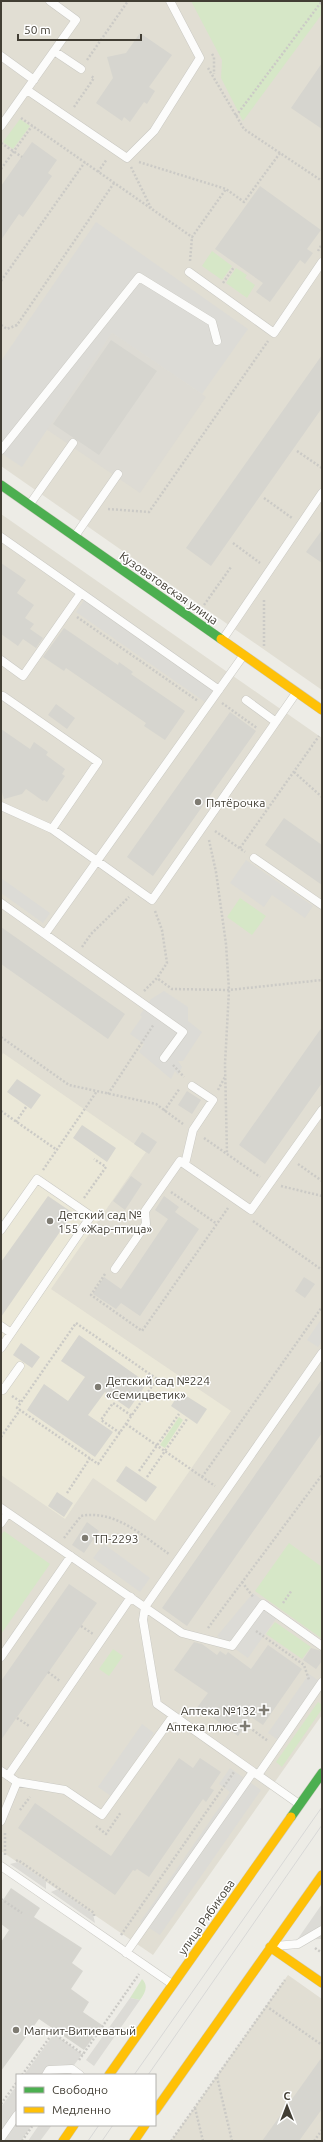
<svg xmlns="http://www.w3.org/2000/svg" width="323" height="2142" font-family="Ubuntu,sans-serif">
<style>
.residential{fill:#e1ded3}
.industrial{fill:#dddbd4}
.education{fill:#ebe8d8}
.green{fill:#d6e7c7}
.parking{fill:#dcdbd6}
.building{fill:#d6d5cf}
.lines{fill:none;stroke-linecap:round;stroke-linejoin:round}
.lane-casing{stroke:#c9c8c2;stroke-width:9}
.fast-casing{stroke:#cccabe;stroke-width:10}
.slow-casing{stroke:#cccabe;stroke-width:10}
.path{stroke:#cbcac6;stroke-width:2.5;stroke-dasharray:2 2;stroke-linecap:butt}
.lane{stroke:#fcfcfb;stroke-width:8}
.fast{stroke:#4caf50;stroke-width:9}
.slow{stroke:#ffc107;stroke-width:9}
.tram{stroke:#d8d8d7;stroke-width:1}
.poi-dot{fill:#7e7b72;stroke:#fff;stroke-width:1.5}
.labels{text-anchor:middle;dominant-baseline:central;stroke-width:3;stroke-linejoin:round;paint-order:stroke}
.street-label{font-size:12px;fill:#423e34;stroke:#fff}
.poi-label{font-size:12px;fill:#423e34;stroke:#fff;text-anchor:start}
</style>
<rect width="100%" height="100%" fill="#edece6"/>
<path class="residential" d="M1,1H322V690L1,466Z
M1,514L322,738V1715L153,1955L1,1851Z
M288,1975L322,1999V2141H171Z"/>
<path class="industrial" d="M112,333L206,397L140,493L46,429Z"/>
<path class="education" d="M3,1053L146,1152L51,1289L231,1411L155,1521L93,1478L65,1519L1,1475V1057Z"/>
<path class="green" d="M191,1H322V14L243,121L221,78L222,60Z
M20,119L30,126L13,149L3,142Z
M212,251L232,266L222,280L202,266Z
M236,268L247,275L245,278L255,285L247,298L226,283Z
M240,898L266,916L252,935L227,917Z
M179,1417L183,1420L165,1448L160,1445Z
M4,1531L50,1564L1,1634V1535Z
M289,1543L322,1567L321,1638L255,1591Z
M275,1622L311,1647L302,1659L266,1634Z
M113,1649L123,1656L109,1676L99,1669Z
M318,1702L322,1705V1709L282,1767L276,1762Z
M142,1979C149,1986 145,1993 140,2000L130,1998Z"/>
<path class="parking" d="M96,222L248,329L202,394L112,333L22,467L1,453V361Z
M89,593L218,684L205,702L76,612Z
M246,860L313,906L305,918L272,895L264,907L230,883Z
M1,878L50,913L43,923L1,893Z
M164,991L188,1007V1021L202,1032L183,1061H178L182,1067L178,1075L175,1071L171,1079L139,1052L144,1044L130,1034L142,1017L140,1015L151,999Z
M322,1318V1341L318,1347L307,1340Z
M104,1544L150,1578L140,1592L93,1558Z
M253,1593L280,1613L248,1658L217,1636Z
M309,1674L322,1683V1690L284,1744L268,1733Z
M142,1724L154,1733L111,1796L98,1787Z
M230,1768L261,1790L160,1935L140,1922L230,1792L219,1784Z
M18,1862L46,1881V1889L10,1864Z
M58,1889L93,1914L95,1923L51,1892Z
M322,1904V1939L297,1940Z
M130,1998L140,2000L94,2066L86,2060Z
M54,2034L82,2054L67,2075H24Z
M17,2085V2125H32L21,2141H1V2107Z
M39,2125H52L40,2141H28Z"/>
<path class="building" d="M140,33L172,55L149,87L155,91L147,104L144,102L130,122L124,117L122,121L96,103L113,78L107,57L126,53Z
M322,63V129L291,108Z
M32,142L57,160L48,173L52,176L23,217L19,214L1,240V186Z
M260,186L321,230L307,249L313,253L305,264L300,260L270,302L256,292L263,283L215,249Z
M111,340L157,371L99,455L53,424Z
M322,355V408L211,566L186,548Z
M322,530V563L306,552Z
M1,563L26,580L17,593L34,605L25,618L34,624L30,629L43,638L36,648L23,639L18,646L1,634Z
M64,628L118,665L119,662L133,672L131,674L185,711L165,740L144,726L146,723L66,668L64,671L43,657Z
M56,704L75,718L67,729L48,715Z
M230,712L256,731L153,876L127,857Z
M1,729L30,749L34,742L48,752L46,755L65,769L62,774L65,776L47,802L44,800L43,801L26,789L22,794L4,799L1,789Z
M284,818L322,845V885L265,845Z
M1,927L125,1014L108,1039L1,964Z
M322,1027V1083L265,1164L239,1145Z
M17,1079L41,1095L31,1109L7,1092Z
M187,1091L201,1100L192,1114L178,1105Z
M82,1125L116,1148L107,1162L73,1138Z
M142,1132L157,1142L149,1154L134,1144Z
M131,1176L142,1184L125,1210L113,1201Z
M48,1196L73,1213L1,1317V1262Z
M164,1196L179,1207L175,1212L199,1229L140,1316L121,1303L116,1309L93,1294L104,1277L121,1289L168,1219L155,1210Z
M304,1277L315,1284L305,1298L295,1291Z
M79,1335L147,1383L129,1409L105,1392L88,1415L113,1432L95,1457L27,1410L44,1384L68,1401L85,1377L61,1361Z
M21,1343L40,1357L32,1368L13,1355Z
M322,1379V1433L187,1626L162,1608Z
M180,1392L207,1409L197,1424L171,1406Z
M126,1466L157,1487L146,1502L116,1481Z
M57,1492L73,1503L64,1517L48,1506Z
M87,1522L99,1531L84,1553L72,1545Z
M69,1584L97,1603L1,1740V1681Z
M194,1642L202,1644L217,1655L220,1651L226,1655L228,1652L251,1669L268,1645L302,1669L263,1725L251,1717L238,1736L208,1714L207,1716L196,1709L208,1693L174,1670Z
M311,1648L322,1651V1661L316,1669L303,1660Z
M179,1758L193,1768L200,1758L221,1772L210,1788L214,1790L206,1802L203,1799L149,1877L137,1869L135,1871L133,1870L115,1895L18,1828L35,1803L111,1856Z
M11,1888L40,1908L34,1917L82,1948L72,1963L83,1971L71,1989L89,2002L83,2012L102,2025L84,2050L39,2019L1,2071V1942L9,1930L1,1924V1903Z
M322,2057V2109L299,2141H262Z"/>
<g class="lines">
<g class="lane-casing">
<path id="lane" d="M54,51L81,69
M1,56L34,80
M27,90L127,158L154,131L200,58L170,1
M1,126L76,20L50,1
M189,272L274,333L322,262
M1,450L139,277L212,322L217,341
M30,504L73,443
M75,536L118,474
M1,537L81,593L23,676L1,660
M81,593L219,690
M223,639L322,493
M1,696H3L98,762L52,829
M246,700L276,722
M1,806L52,829L152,900L296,693
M254,858L322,905
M1,903L183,1032L164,1058
M45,934L243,656
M185,1164L193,1130L213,1100L192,1086
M1,1230L37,1179L91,1216L1,1348
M115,1269L146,1224L145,1211L180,1161L251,1210L322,1110
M1,1326L11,1333
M1,1388L3,1390L20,1366
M1,1508L182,1633L232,1646L263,1604L322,1646
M1,1523L8,1513
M1,1657L71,1556
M1,1771L17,1782L65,1790L102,1815L173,1716
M258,1775L322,1682
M8,1776L131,1597
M299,1804L157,1704L143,1620L145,1607L322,1353
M1,1821L17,1782
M1,1866L172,1984
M275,1946L298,1944L322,1930
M126,1953L253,1772
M46,2075L49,2070L72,2069L80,2075
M1,2138L17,2115"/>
</g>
<g class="fast-casing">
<path id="fast" d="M1,485L221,639
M291,1817L322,1773"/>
</g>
<g class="slow-casing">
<path id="slow" d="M221,639L322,710
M270,1947L322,1983
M109,2075L291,1817
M155,2111L322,1875
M63,2141L74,2125
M134,2141L145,2125"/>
</g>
<path class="path" d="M212,54L214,57V74
M87,60L128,1
M208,68L244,129L322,181
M74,107L94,78L91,76
M236,116L322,1
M21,118L192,237L226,189L244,202L280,153
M1,143L22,157
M139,162L226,189
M131,167L151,208
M1,169L32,126
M98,172L107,159
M318,251L322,244
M190,261L192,237
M1,281L85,162
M223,283L234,267
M1,325L7,329L17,325L114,183
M297,451L322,468
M264,498L292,518
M108,509L149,512L268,341
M233,543L260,563
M264,600V647
M204,605L231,567
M77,617L198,701
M222,703L257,728
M294,772L322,797
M215,831L245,852
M209,840L216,872L226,944L229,990L225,1064L227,1154
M240,848L319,736
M155,911L162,930L167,963L157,978
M82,947L91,934L129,897
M144,991L157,978L172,989L229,990L322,980
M1,1037L69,1085L156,1104L183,1124
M173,1065L184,1077
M218,1090L225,1077
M108,1094L154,1024
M1,1111L57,1150
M164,1111L180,1088
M16,1122L26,1107
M204,1138L260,1177
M298,1164L322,1181
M43,1170L97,1091
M281,1186L322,1196
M171,1192L217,1224
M84,1198L106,1167L94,1159
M253,1221L322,1270
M105,1274L91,1295L142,1331L228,1208
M76,1323L157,1379L98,1464L17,1408Z
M12,1396L21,1402
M126,1424L215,1486
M120,1433L101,1420L113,1403L132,1416
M1,1437L20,1410
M139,1471L179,1414
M147,1477L187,1419
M202,1477L322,1307
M67,1493L90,1458
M64,1538L81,1516C115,1509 144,1537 169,1554
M242,1582L254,1598
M283,1603L292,1590
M81,1626L93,1634
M208,1628L322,1475
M256,1631L304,1665L309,1680
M48,1672L60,1681
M17,1718L29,1726
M246,1725L268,1741
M20,1810L30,1797
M96,1826L106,1834L121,1812
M5,1855V1831
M16,1861L18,1860L94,1913V1916
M1,1899L22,1913
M121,1935L234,1772
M315,1948L322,1953
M266,2006L322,2045
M79,2060L139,1974
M22,2075L53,2033L83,2054
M217,2077L232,2141
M1,2104L17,2082
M195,2108L203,2141
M22,2141L33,2125
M171,2141L285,1980
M314,2141L322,2130"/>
<use href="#lane" class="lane"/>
<use href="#fast" class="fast"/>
<use href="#slow" class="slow"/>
<path class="tram" d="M134,2075L322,1807
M148,2075L322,1825
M88,2141L99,2125
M102,2141L113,2125"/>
</g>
<g class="poi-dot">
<circle cx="198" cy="802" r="4"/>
<circle cx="50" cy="1221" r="4"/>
<circle cx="98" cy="1387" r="4"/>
<circle cx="85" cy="1538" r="4"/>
<path d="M262 1704h4v4h4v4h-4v4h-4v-4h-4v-4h4z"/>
<path d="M243 1720h4v4h4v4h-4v4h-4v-4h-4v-4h4z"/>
<circle cx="16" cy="2030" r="4"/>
</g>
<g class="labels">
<g class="street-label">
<text transform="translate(169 588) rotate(35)">Кузоватовская улица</text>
<text transform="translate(206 1917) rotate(-55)">улица Рябикова</text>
</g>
<g class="poi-label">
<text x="206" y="802">Пятёрочка</text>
<text x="58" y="1214">Детский сад №<tspan x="58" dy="14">155 «Жар-птица»</tspan></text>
<text x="106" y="1380">Детский сад №224<tspan x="106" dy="14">«Семицветик»</tspan></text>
<text x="93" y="1538">ТП-2293</text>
<text x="256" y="1710" text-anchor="end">Аптека №132</text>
<text x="237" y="1726" text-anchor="end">Аптека плюс</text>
<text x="24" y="2030">Магнит-Витиеватый</text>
</g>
</g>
<rect width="323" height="2142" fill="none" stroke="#423e34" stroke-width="4"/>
<rect x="16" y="2074" width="140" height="52" fill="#ffffff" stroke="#b3b2ae"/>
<rect x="24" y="2087" width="20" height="6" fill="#4caf50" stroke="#b3b2ae"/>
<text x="52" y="2094" font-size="12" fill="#423e34">Свободно</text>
<rect x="24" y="2107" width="20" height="6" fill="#ffc107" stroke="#b3b2ae"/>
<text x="52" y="2114" font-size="12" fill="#423e34">Медленно</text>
<g transform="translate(287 2106)" stroke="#ffffff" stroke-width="3" paint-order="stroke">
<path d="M0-3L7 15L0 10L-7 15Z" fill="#423e34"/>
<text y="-6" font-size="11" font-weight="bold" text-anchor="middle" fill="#423e34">С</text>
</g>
<path d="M18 34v6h123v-6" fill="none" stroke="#423e34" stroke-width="2"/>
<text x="24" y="34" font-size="12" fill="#423e34" stroke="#ffffff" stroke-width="3" paint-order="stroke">50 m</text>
</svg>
